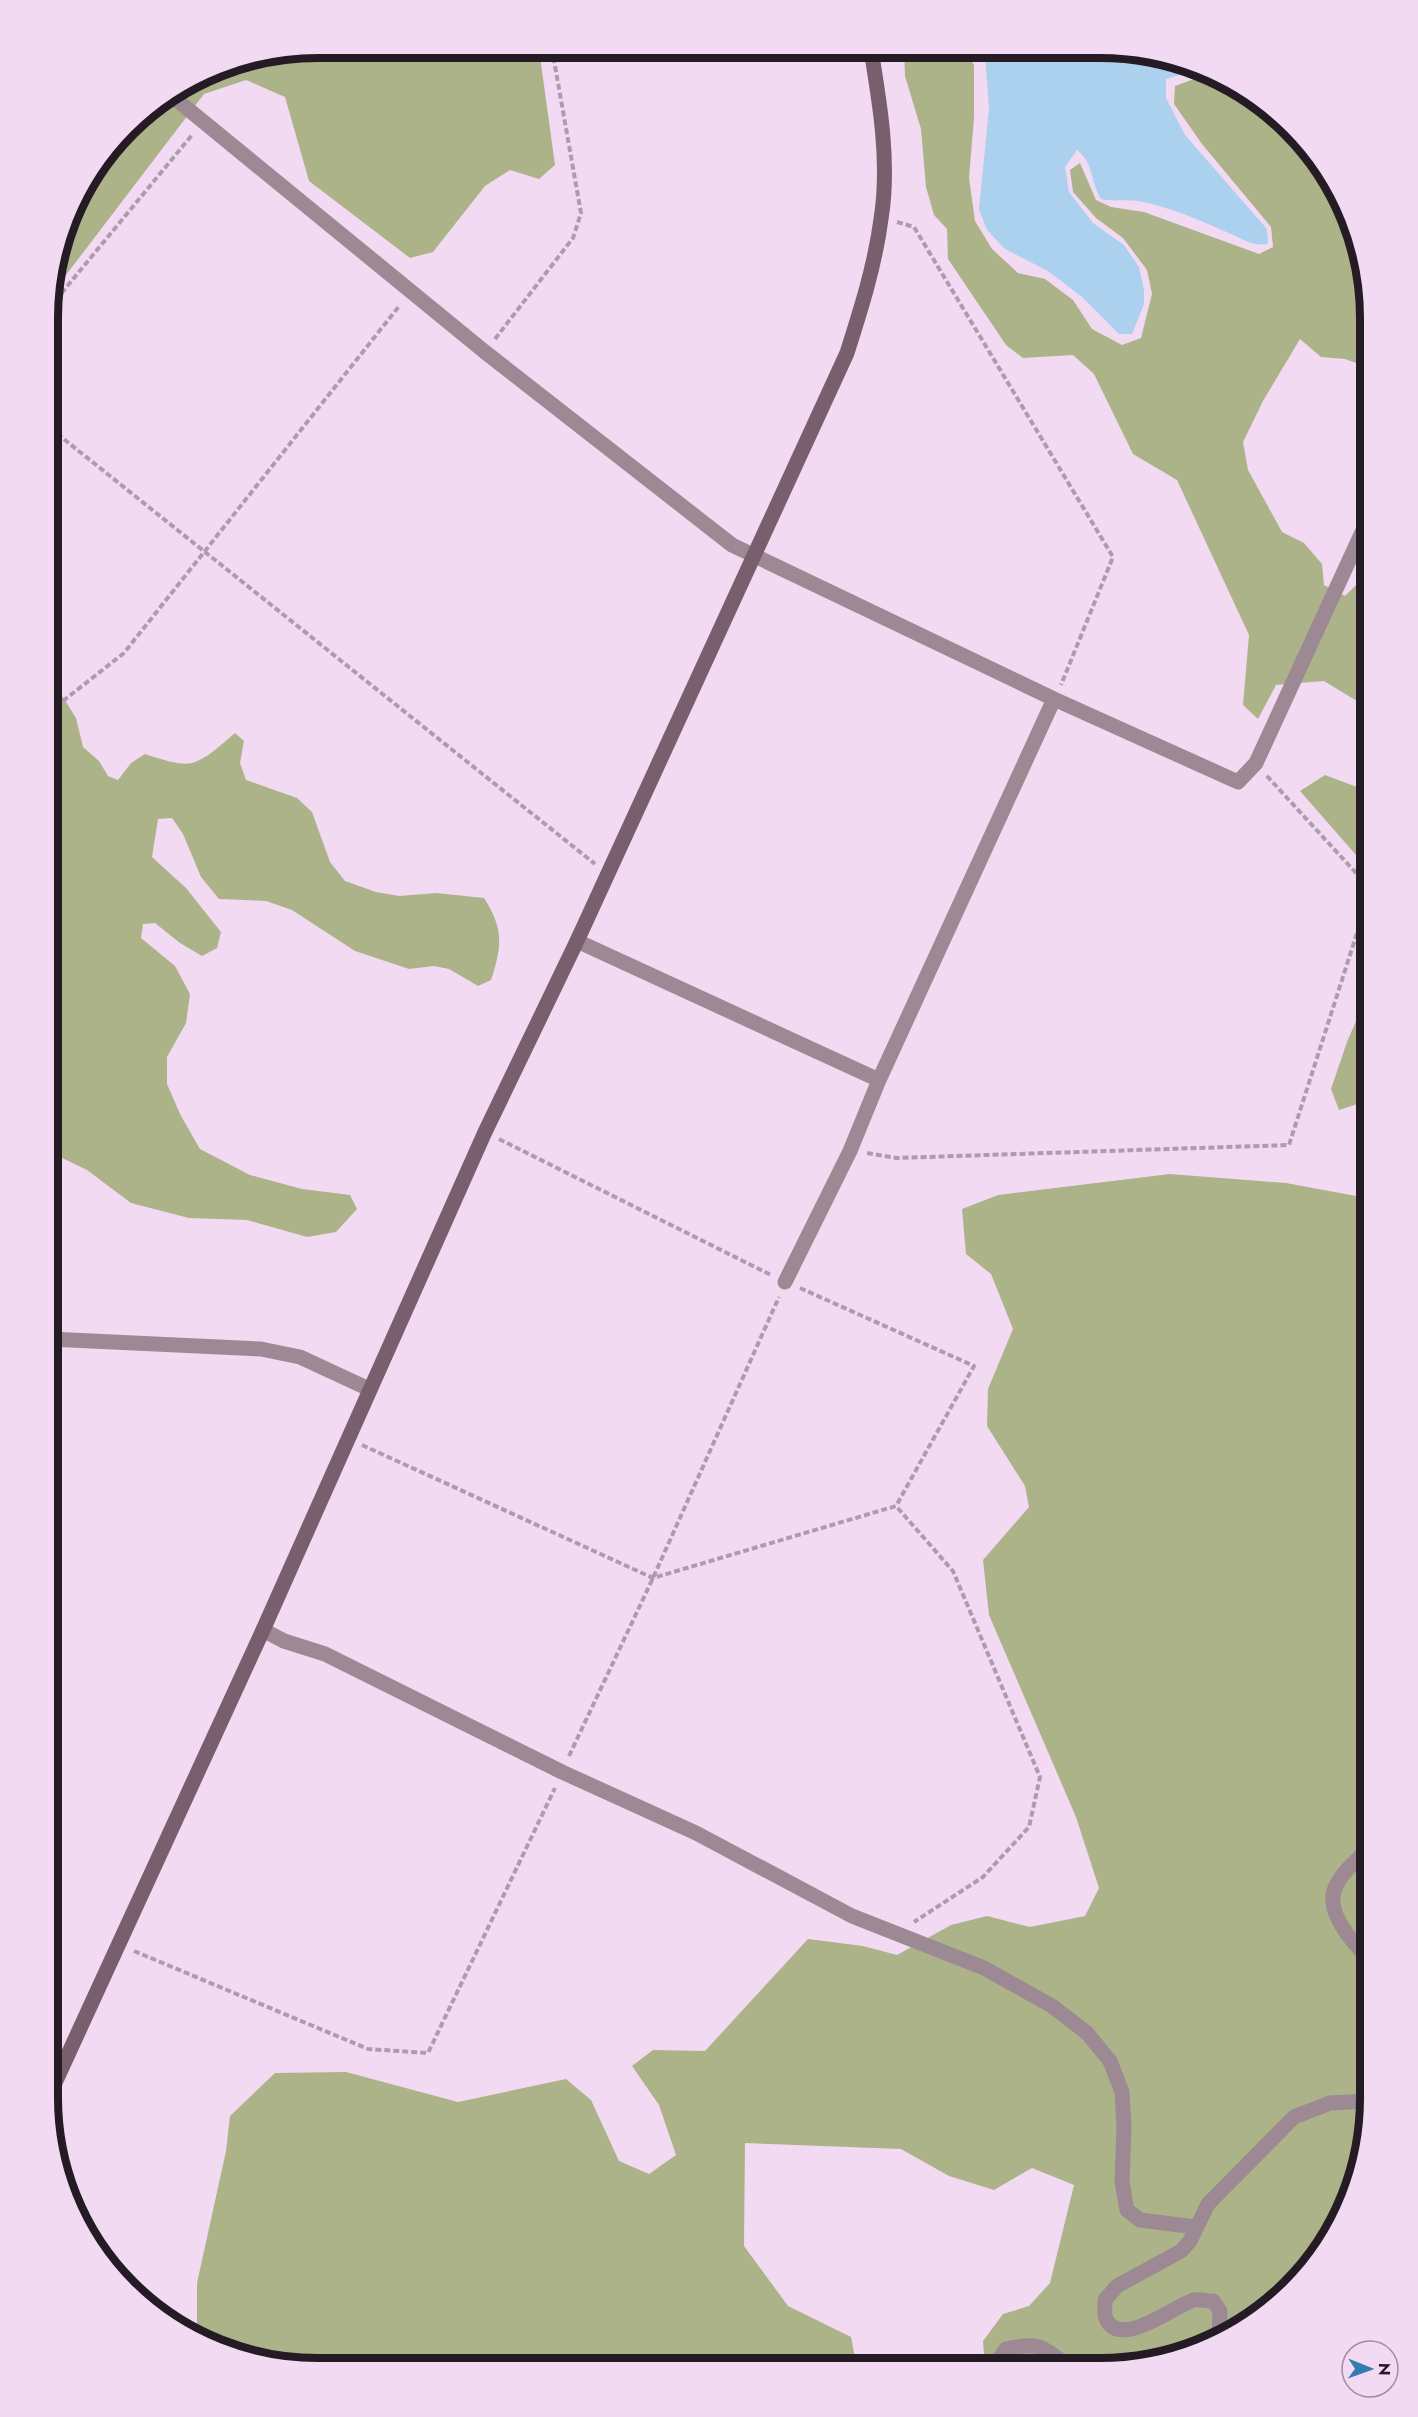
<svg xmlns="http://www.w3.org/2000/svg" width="1418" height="2417" font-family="Jost,sans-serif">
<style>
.forest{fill:#adb388}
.water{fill:#abd1ef}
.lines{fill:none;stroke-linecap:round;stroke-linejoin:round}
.path{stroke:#ae9baf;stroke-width:4;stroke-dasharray:6 3;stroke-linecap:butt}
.street{stroke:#9c8993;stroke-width:15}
.secondary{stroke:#795f6d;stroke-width:15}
.rim{fill:none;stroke:#241b24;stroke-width:8}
</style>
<rect width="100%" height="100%" fill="#f2daf3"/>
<path class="forest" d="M319,48L539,49L555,165L539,179L510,170L485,186L433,252L410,258L309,181L285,97L246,80L204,94L50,296V284L76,199L140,115L215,68Z
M904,50H965L974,65V118L969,178L975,221L992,249L1018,273L1045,279L1073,300L1092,329L1122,345L1141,338L1152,294L1147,270L1123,238L1096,218L1073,192L1070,170L1080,163L1096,200L1111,207L1144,212L1259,254L1273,247L1271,227L1202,144L1174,104L1175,86L1194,79L1225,81L1264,104L1314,154L1350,215L1370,319V368L1345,359L1321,357L1300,339L1263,401L1243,442L1248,470L1282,532L1304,543L1322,564L1324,585L1345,596L1365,576L1370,578V709L1324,681L1276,685L1258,719L1243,705L1249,635L1177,480L1133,454L1094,374L1073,355L1023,358L1006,345L948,259L947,229L934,215L926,187L921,129L905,76Z
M50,680L54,683L76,718L83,747L99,761L108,776L118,780L131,763L145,754C158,758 178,766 192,763C207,759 223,743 235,733L244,741L240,763L246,780L297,798L312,812L330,862L345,881L376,892L399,896L436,893L484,898C504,929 502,946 491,980L478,986L449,969L434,966L409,969L355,951L292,910L266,901L219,899L201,877L183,834L172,818L158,819L152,857L186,888L221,932L217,948L202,956L180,943L155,923L143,924L141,938L175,966L190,994L186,1023L167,1057V1084L181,1116L200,1149L250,1175L302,1189L350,1195L357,1209L336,1232L307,1237L247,1220L189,1218L131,1203L87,1170L58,1156L49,1145Z
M1325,775L1357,787L1370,798V871L1300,791Z
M1370,989V1100L1339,1110L1331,1089L1347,1042Z
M1170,1174L1286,1183L1356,1196L1370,1185L1369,2116L1350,2202L1314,2263L1264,2313L1203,2349L1100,2369H985L983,2341L1003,2314L1029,2306L1050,2283L1074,2185L1032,2168L994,2190L949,2176L901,2149L745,2143L744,2246L788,2306L851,2337L857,2368L284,2367L215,2349L197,2338V2283L226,2151L230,2116L275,2073L346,2072L458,2102L566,2079L591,2100L619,2161L649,2174L676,2155L659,2105L632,2066L653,2050L705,2051L808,1939L863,1946L897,1955L951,1925L987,1916L1030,1927L1085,1916L1099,1888L1076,1817L989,1615L983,1560L1029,1507L1025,1486L987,1426L988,1389L1013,1329L991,1274L966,1254L962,1209L998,1195Z"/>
<path class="water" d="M981,50C1051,50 1154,40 1215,76L1186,73L1166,79V98L1185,135L1267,229L1268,244C1254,246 1246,241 1233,235C1202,221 1171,207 1138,201C1125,199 1114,202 1101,199C1090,181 1094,163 1077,150L1065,167L1069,192L1093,223L1124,245L1139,267L1144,290V304L1132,334H1119L1082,297L1048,271L1005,249L987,230L979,209L989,108L985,56Z"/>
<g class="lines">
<path class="path" d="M897,222L914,227L1113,557L1061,685
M50,307L192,135
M495,339L573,238L581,213L552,49
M50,428L595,864
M63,701L124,653L400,305
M499,1139L771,1275
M867,1153L896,1158L1289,1145L1358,930L1368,886L1266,775
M800,1288L974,1366L896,1506
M362,1445L653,1578L896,1506L953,1571L1040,1777L1029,1827L983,1877L914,1922
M569,1756L653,1578L779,1297
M134,1951L368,2049L428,2053L555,1788"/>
<path class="street" d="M172,96L485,352L732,545L1054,699L1238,782L1256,763L1370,515
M577,941L879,1080
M785,1282L850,1151L879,1080L1054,699
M49,1339L261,1349L300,1357L369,1389
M263,1630L284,1641L325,1654L562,1772L696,1833L852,1916L984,1968L1052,2006L1087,2033L1110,2061L1122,2092L1124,2127L1122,2182L1127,2210L1140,2220L1195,2227
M1369,1959C1354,1944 1327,1914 1334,1891C1339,1874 1357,1860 1369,1848
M1219,2339L1220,2311L1213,2301C1207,2301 1200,2299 1194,2300C1175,2305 1121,2350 1106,2319C1104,2314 1105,2306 1105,2300L1117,2286L1181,2251L1190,2241L1208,2204L1294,2117L1330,2103L1369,2101
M992,2369L1006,2349C1050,2339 1042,2353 1076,2369"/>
<path class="secondary" d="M48,2098L263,1630L485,1132L577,941L847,353C861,309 875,265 881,219C890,164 880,104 871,50"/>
</g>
<path d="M0 0H1418V2417H0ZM318 58H1100A260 260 0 0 1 1360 318V2098A260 260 0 0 1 1100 2358H318A260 260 0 0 1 58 2098V318A260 260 0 0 1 318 58Z" fill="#f2daf3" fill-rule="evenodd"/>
<path class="rim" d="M318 58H1100A260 260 0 0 1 1360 318V2098A260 260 0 0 1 1100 2358H318A260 260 0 0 1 58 2098V318A260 260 0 0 1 318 58Z"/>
<g transform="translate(1370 2369) rotate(91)"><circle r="28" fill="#f2daf3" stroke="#a08ea0" stroke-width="1.5"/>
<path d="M0-4.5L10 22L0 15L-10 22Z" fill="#337cb0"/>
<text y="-9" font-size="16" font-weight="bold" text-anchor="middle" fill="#241b24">N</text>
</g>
</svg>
